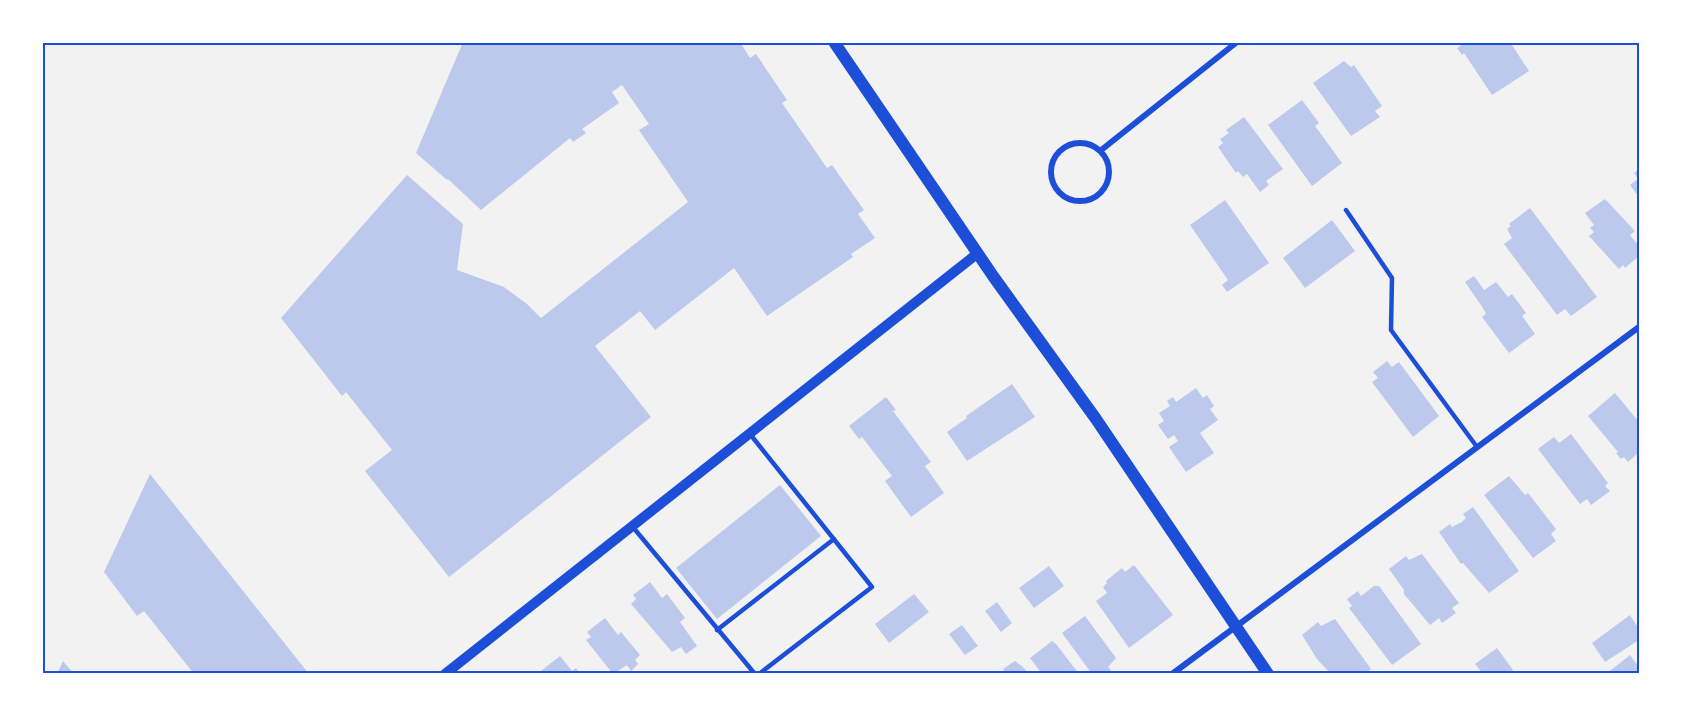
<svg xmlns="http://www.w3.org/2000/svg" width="1681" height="716" font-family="Barlow,sans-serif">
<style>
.building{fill:#bdc9ec}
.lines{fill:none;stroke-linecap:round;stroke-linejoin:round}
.service{stroke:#1d4ed8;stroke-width:4.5}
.minor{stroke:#1d4ed8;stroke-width:6}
.tertiary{stroke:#1d4ed8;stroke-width:10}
.secondary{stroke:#1d4ed8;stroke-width:12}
.neatline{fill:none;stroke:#1d4ed8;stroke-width:2}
</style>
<rect width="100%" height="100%" fill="#f2f2f2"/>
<path class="building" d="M463,42H740L750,58L756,54L787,100L782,103L827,168L832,165L864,210L858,214L875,238L851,254L853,257L767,316L734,268L655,330L640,311L595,346L651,417L449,577L365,471L392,450L346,392L342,396L281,318L407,175L463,224L457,270L504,287L527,304L541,318L688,202L639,130L649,124L622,85L612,92L619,103L582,129L586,133L573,142L570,138L481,210L448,179L447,180L416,153Z
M1466,42H1510L1529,71L1492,95L1464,53L1462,55L1457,48Z
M1344,61L1351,67L1354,65L1382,106L1375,111L1380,117L1351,136L1313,83Z
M1302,100L1319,123L1315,126L1342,163L1312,186L1268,125Z
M1244,117L1283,169L1266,181L1269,185L1260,192L1247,174L1243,177L1238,171L1236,173L1218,147L1223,143L1220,139L1229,133L1226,130Z
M1639,169V197L1630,185L1638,179L1634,173Z
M1605,199L1635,231L1630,235L1639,246V256L1625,268L1623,265L1619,269L1589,236L1594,232L1590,228L1594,225L1585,213Z
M1225,200L1269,263L1227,292L1222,285L1228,280L1190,225Z
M1530,208L1597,297L1571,316L1565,309L1557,315L1504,244L1512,238L1507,229L1511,226L1509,224Z
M1332,220L1355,251L1305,288L1283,258Z
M1474,276L1484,290L1496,282L1508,297L1512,294L1526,313L1522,316L1535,334L1509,353L1482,317L1486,314L1483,308L1465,282Z
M1387,361L1392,367L1399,362L1439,416L1413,437L1372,382L1378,378L1373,372Z
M1012,384L1035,417L967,461L947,432L967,418L966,416Z
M1196,388L1203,398L1207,395L1214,406L1210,409L1218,420L1200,433L1214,453L1186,472L1169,447L1178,441L1174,435L1168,439L1158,425L1164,421L1159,413L1170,406L1167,401L1173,397L1176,402Z
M1615,393L1639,422V457L1637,454L1628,462L1624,457L1621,459L1616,453L1618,452L1588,416Z
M886,397L896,410L893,411L931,462L925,466L944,493L911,517L885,481L892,476L862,437L859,439L849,426Z
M1571,434L1608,483L1605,486L1610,491L1591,505L1587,499L1580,504L1538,449L1554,437L1559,443Z
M150,474L309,674H194L144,611L137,616L104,572Z
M1509,476L1525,495L1528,493L1556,529L1551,534L1556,541L1533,558L1484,495Z
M780,485L821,536L717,619L676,568Z
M1473,507L1519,571L1489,593L1463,563L1461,564L1439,532L1450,524L1452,527L1462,522L1466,518L1463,514Z
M1422,554L1459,603L1452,608L1456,613L1442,623L1439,618L1430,625L1404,594V590L1389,569L1406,556L1409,560Z
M1134,565L1173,615L1129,648L1096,601L1107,593L1103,587L1107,583L1106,581L1122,568L1125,572Z
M1049,566L1064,586L1034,608L1019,588Z
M650,582L662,598L667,594L685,618L680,622L697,646L686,654L681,647L672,652L631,604L636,599L633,595Z
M1374,586H1379L1421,644L1392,665L1349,608L1352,606L1347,599L1358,591L1361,596Z
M914,594L929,612L889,643L875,624Z
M997,602L1012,623L1001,632L985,611Z
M1630,615L1639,629V640L1605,662L1592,643Z
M1085,616L1116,658L1108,667L1111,670L1106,674H1092L1062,633Z
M605,618L618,635L621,632L640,655L635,660L638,664L631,671L627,665L613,674L586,640L591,637L587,632Z
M1335,619L1371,669L1365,674H1331L1317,659L1302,635L1318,622L1321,626Z
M962,625L978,646L965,655L949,634Z
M1052,641L1056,644L1079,674H1042L1030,658Z
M1497,648L1513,670L1507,674H1483L1475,664Z
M1630,655L1639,667V674H1606Z
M560,656L572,671L576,668L580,674H537Z
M63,661L74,674H57Z
M1015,661L1024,668L1028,674H1006L1003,669Z"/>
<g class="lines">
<path class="service" d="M1346,210L1392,278L1391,330L1477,447
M750,434L872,587L759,674
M632,526L755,674
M717,630L834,539"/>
<path class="minor" d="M1051 172a29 29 0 1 1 58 0a29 29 0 1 1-58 0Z
M1100,151L1237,42
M1172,674L1639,327"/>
<path class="tertiary" d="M445,674L978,253"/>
<path class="secondary" d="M834,42L993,276L1096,419L1268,674"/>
</g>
<rect width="1681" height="716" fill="none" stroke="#ffffff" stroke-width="87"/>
<rect x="44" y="44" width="1594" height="628" class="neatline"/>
</svg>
